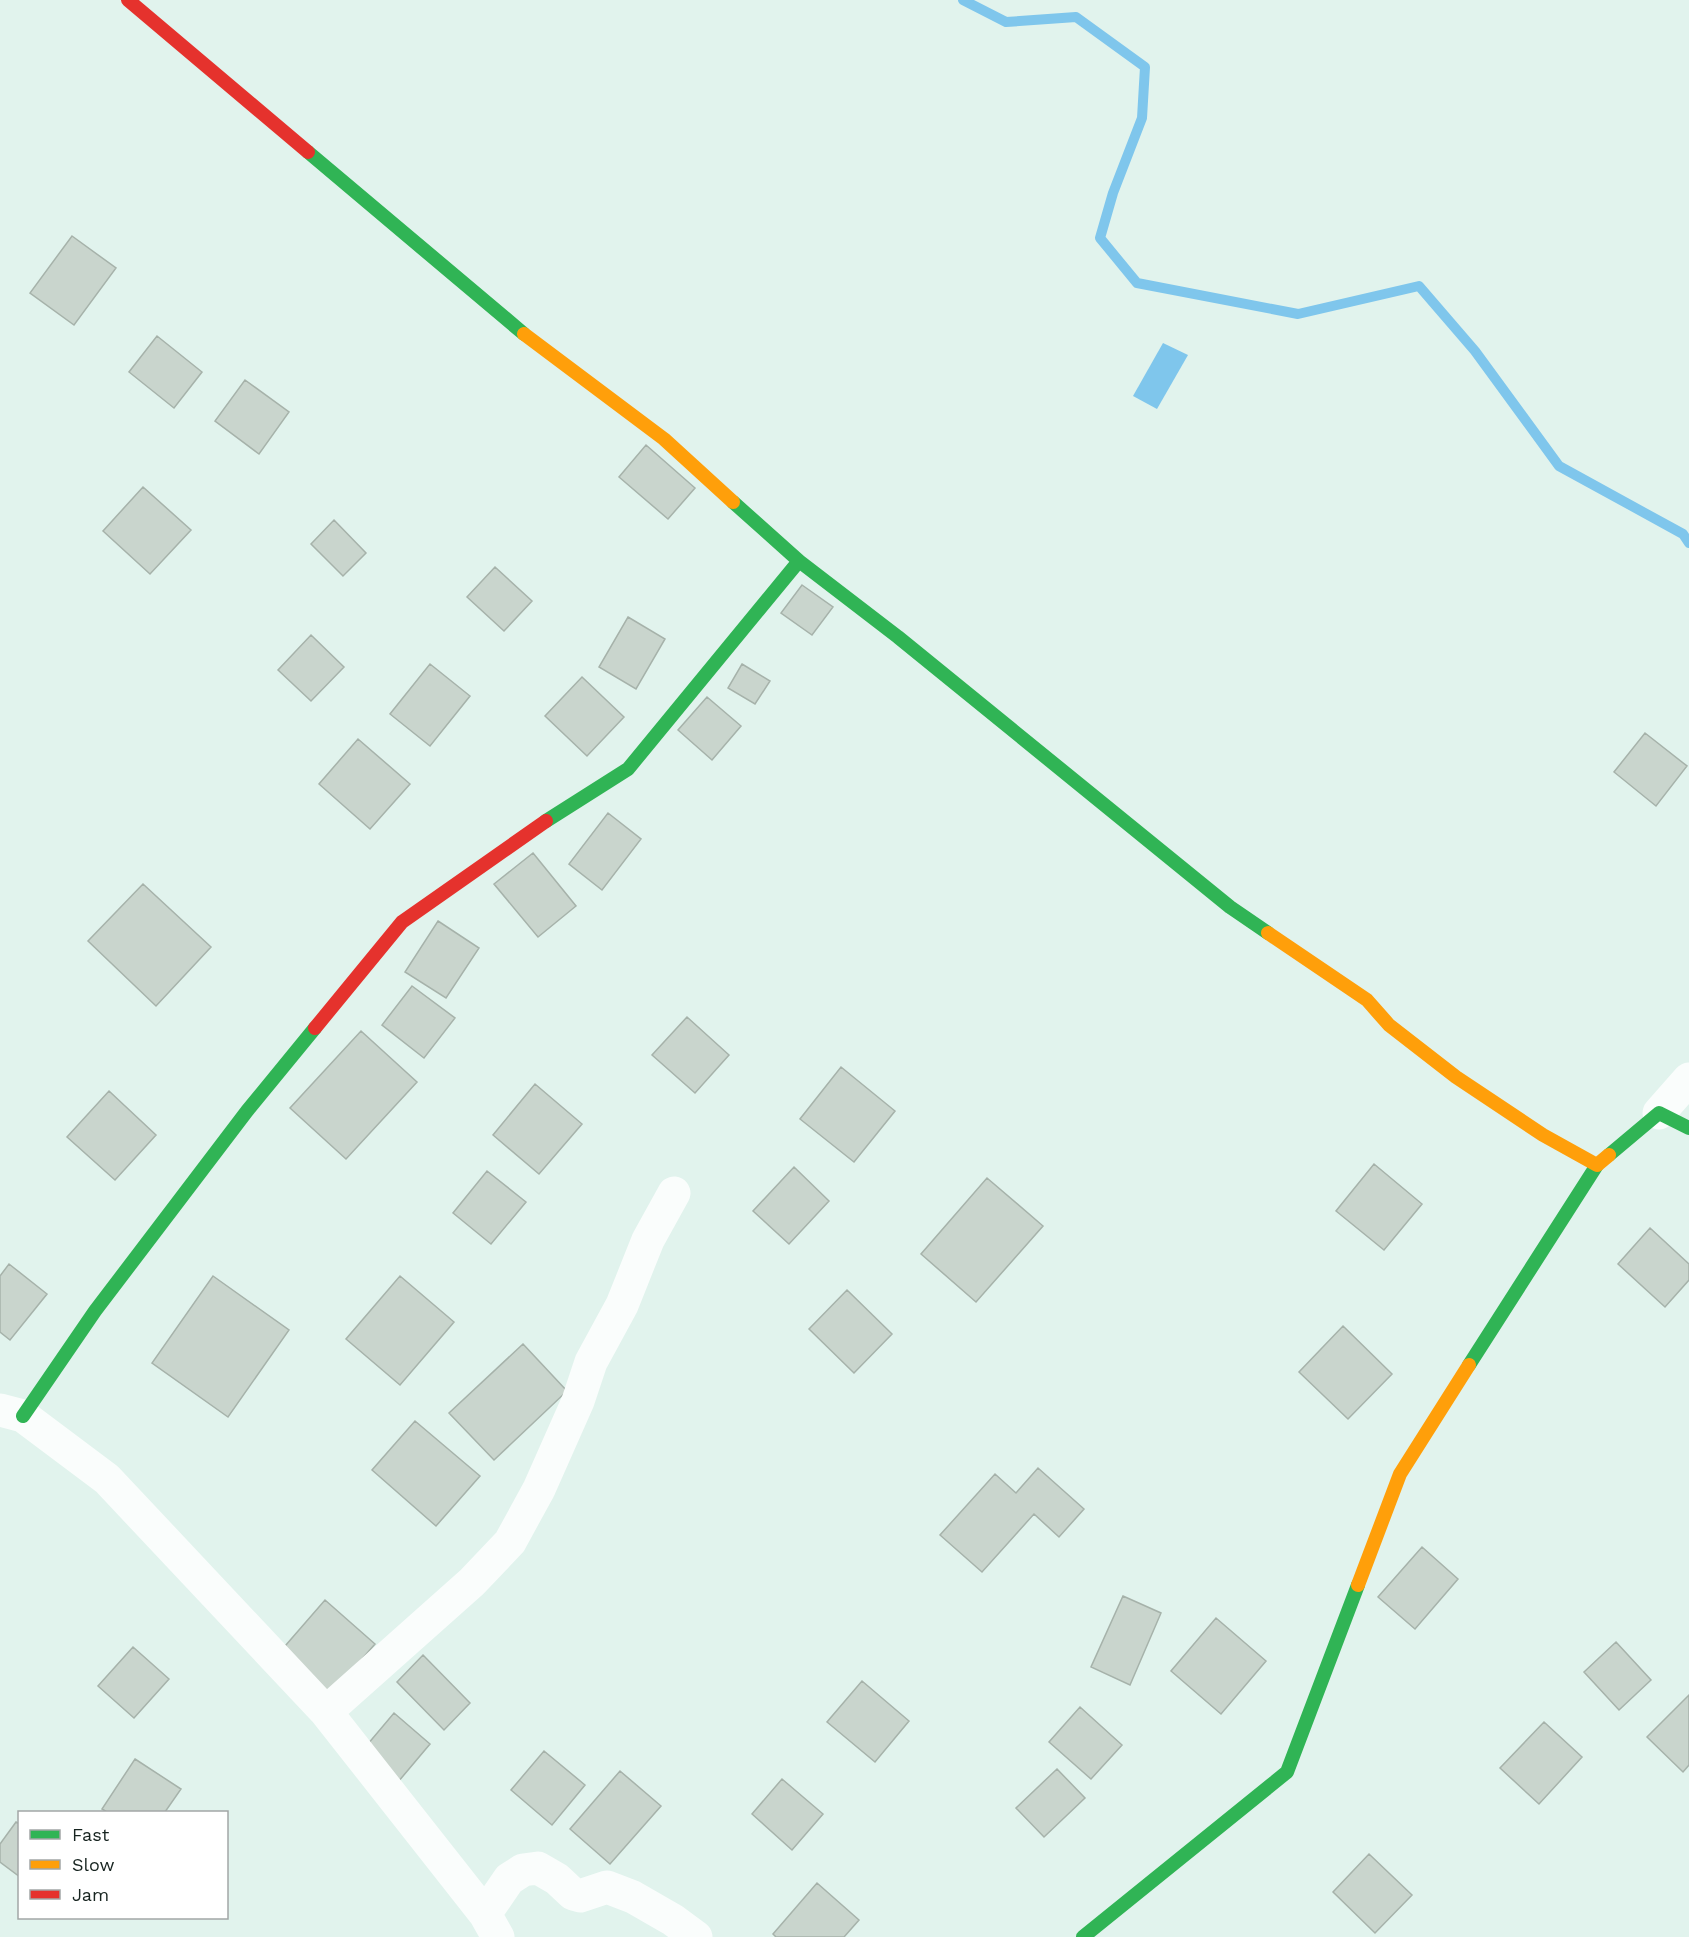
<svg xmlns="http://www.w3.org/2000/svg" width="1689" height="1937" font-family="'Work Sans',sans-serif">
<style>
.water{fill:#7fc6ec}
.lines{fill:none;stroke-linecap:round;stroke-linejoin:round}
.stream{stroke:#7fc6ec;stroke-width:10}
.building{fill:#c9d5cd;stroke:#a6b2aa;stroke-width:1.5}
.street{stroke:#fafdfc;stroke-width:33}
.fast{stroke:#30b455;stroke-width:14}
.slow{stroke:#ff9f0a;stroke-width:14}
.jam{stroke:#e5322d;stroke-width:14}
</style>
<rect width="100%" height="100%" fill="#e1f3ed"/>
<path class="water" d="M1163,343L1188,355L1157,409L1133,396Z"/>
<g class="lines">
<path class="stream" d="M963,0L1006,22L1076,17L1145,67L1142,118L1113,193L1100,238L1137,283L1298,314L1419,286L1475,351L1559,466L1683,534L1689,543"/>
</g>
<path class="building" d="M72,236L116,268L74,325L30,293Z
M157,336L202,372L174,408L129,372Z
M245,380L289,412L259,454L215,421Z
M646,445L695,488L668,519L619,477Z
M143,487L191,530L150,574L103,531Z
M334,520L366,553L343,576L311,544Z
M495,567L532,601L504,631L467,597Z
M802,585L833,607L812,635L781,613Z
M628,617L665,639L636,689L599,667Z
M311,635L344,667L311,701L278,670Z
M430,664L470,696L430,746L390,714Z
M742,664L770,681L755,704L728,688Z
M582,677L624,717L587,756L545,716Z
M707,697L741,726L712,760L678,730Z
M1645,733L1687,766L1656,806L1614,772Z
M358,739L410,784L370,829L319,784Z
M608,813L641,839L602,890L569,864Z
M533,853L576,906L538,937L494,884Z
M143,884L211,947L156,1006L88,941Z
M438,921L479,948L446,998L405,972Z
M412,986L455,1018L424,1058L382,1025Z
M687,1017L729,1055L695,1093L652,1055Z
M361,1031L417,1082L346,1159L290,1108Z
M841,1067L895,1111L854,1162L800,1119Z
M535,1084L582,1124L539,1174L493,1135Z
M109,1091L156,1135L115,1180L67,1137Z
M1374,1164L1422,1204L1384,1250L1336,1211Z
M794,1167L829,1201L789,1244L753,1211Z
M487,1171L526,1202L491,1244L453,1213Z
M987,1178L1043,1226L976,1302L921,1254Z
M1650,1228L1689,1264V1280L1665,1307L1618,1264Z
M9,1264L47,1294L10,1340L0,1332V1276Z
M213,1276L289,1330L228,1417L152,1363Z
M400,1276L454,1322L400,1385L346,1339Z
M847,1290L892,1334L854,1373L809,1329Z
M1343,1326L1392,1374L1348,1419L1299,1372Z
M523,1344L567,1391L494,1460L449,1413Z
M415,1421L480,1476L436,1526L372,1470Z
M1038,1468L1084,1509L1059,1537L1034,1514L982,1572L940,1535L995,1474L1016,1493Z
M1422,1547L1458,1579L1415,1629L1378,1597Z
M1123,1596L1161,1613L1130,1685L1091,1667Z
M325,1600L375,1644L329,1697L279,1653Z
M1216,1618L1266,1661L1221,1714L1171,1671Z
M1616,1642L1651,1680L1619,1710L1584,1672Z
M133,1647L169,1679L134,1718L98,1686Z
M423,1655L470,1703L444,1730L397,1682Z
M862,1681L909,1721L875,1762L827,1722Z
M1689,1695V1765L1683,1772L1647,1737Z
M1080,1707L1122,1745L1091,1779L1049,1742Z
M394,1713L430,1744L398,1782L362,1751Z
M1544,1722L1582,1757L1539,1804L1500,1768Z
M544,1751L585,1785L552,1825L511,1790Z
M135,1759L181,1789L165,1812H107L102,1809Z
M1057,1769L1085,1798L1044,1837L1016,1808Z
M620,1771L661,1806L610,1864L570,1829Z
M782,1779L823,1814L792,1850L752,1814Z
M16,1822L20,1824V1877L0,1862V1844Z
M1369,1854L1412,1895L1375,1933L1333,1892Z
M817,1883L859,1920L844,1937H776L773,1934Z"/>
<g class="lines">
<path class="street" d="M1659,1113L1689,1079
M0,1410L23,1416L107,1479L326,1712L485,1914L498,1937
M326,1712L472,1582L510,1542L539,1489L578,1401L591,1362L622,1305L648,1240L674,1193
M485,1914L509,1879L523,1870L538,1868L557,1879L573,1894L580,1896L607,1887L633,1897L673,1920L696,1937"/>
<path class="fast" d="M308,152L524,334
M799,561L898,637L1230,907L1268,933
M546,821L628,769L799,561L733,502
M1609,1155L1659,1113L1689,1128
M1469,1365L1597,1165
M23,1416L95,1311L247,1111L315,1028
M1083,1937L1287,1772L1358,1585"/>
<path class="slow" d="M524,334L664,439L733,502
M1268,933L1367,1000L1389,1025L1456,1077L1543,1135L1597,1165L1609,1155
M1358,1585L1400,1474L1469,1365"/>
<path class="jam" d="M128,0L308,152
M315,1028L402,922L546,821"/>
</g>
<rect x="18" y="1811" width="210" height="108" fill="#ffffff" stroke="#a2a7a6" stroke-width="1.5"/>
<rect x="30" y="1830" width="30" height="9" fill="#30b455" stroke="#a2a7a6" stroke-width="1.5"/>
<text x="72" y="1841" font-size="18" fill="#172420">Fast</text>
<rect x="30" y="1860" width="30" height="9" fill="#ff9f0a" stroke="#a2a7a6" stroke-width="1.5"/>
<text x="72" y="1871" font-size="18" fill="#172420">Slow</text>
<rect x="30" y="1890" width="30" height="9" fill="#e5322d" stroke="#a2a7a6" stroke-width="1.5"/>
<text x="72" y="1901" font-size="18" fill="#172420">Jam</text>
</svg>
